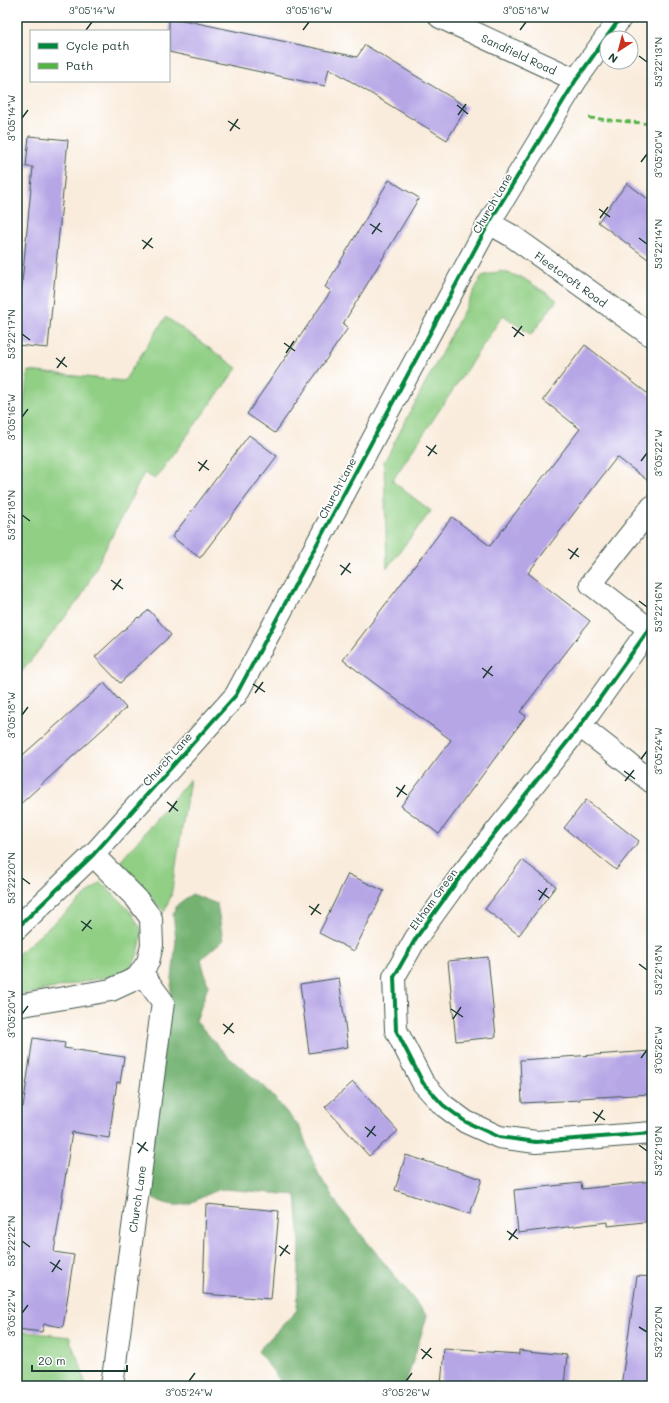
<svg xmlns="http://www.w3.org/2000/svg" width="669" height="1403" font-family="Mali,sans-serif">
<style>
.green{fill:#91cf85;stroke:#58865c}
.forest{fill:#74b272;stroke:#4a7853}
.building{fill:#b6a6e6}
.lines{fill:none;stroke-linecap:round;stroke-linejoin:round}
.minor-casing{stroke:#40574d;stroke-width:24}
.minor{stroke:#fff;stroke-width:22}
.quiet{stroke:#55b346;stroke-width:3;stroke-dasharray:6 3;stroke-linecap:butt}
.cycleway-casing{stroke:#fff;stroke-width:6}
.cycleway{stroke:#00873e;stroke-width:4}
.ticks{fill:none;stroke:#1f3d34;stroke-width:1.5}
.labels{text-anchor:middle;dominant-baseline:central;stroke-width:3.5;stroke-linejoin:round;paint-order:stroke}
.street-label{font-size:11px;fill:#1f3d34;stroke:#fff}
.neatline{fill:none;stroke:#1f3d34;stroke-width:1.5}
.ticks-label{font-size:10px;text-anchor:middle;fill:#1f3d34}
</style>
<rect width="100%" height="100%" fill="#fff"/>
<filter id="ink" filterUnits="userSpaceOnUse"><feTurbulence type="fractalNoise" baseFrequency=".025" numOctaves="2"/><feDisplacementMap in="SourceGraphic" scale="8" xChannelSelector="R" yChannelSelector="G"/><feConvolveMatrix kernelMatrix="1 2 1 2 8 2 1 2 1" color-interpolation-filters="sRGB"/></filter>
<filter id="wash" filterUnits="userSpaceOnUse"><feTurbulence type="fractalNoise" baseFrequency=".012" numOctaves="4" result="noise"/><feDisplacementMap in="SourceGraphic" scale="16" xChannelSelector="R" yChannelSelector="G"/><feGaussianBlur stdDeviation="0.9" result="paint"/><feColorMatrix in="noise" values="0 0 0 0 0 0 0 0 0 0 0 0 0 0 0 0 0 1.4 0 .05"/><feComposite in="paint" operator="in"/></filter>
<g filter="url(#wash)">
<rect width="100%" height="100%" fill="#f9ecdc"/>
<path class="green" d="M501,271L523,278L557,300L531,335L503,315L392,481L431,511L387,568L384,462L482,276Z
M166,317L237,368L155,479L144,473L81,597L20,674L17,671V460L28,371L124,381Z
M190,779L171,896L164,912L120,862Z
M101,882L130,911L142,930C140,949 138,965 120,974L17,996V955Z
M17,1331L70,1337V1341L80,1364L86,1386H17Z"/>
<path class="forest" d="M192,894L217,904L223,940L201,959L208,986L196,1021L228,1057L265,1087L300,1128L318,1173L339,1207L427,1316L405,1386H284L258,1351L297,1310L300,1244L296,1195L224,1189C211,1190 203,1198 190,1203C173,1209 158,1201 143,1193L172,979L176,940L173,913L178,904Z"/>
<g id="blocks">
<path class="building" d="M169,17L357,57L365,45L467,107L447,140L329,68L325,86L169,52Z
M29,136L68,140L48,348L17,345V314H19L33,167H26Z
M389,180L419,198L343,324L348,328L275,433L247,414L331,291L325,287Z
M627,183L652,202V262L598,222Z
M585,345L652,397V484L617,457L528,573L590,621L520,712L526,716L439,834L401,806L451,740L343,660L452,517L490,546L580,429L543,400Z
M249,435L277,456L200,558L172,537Z
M149,610L171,635L120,683L95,657L138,617L139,618Z
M104,683L126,708L17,807V760Z
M586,800L639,841L616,870L564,828Z
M522,860L556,886L519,935L485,909Z
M348,874L384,891L354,951L319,933Z
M488,957L496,1037L456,1041L448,961Z
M339,978L348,1047L309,1053L300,984Z
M33,1038L65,1043L64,1048L124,1057L120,1083L117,1082L109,1138L72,1132L54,1252L74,1255L63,1327L44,1324L42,1332L17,1329V1106L23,1107Z
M652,1051V1094L580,1098V1100L522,1103L520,1060Z
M353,1082L398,1131L369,1156L325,1107Z
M406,1155L482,1179L470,1214L395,1190Z
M652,1181V1221L608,1226V1222L518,1233L514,1190L581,1183L582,1189Z
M206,1204L279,1211L271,1299L203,1294Z
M637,1276L652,1277V1386H621Z
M444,1349L519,1354V1350L567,1355L564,1386H441Z"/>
</g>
</g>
<g filter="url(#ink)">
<use href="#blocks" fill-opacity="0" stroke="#40574d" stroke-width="1"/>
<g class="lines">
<g class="minor-casing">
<path id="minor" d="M440,17L576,80
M489,223L512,236L652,336
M652,625L580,726L463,873L416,938L394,977L396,1030L423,1083L443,1105L466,1122L499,1137L536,1142L652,1133
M649,629L591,584L652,507
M580,726L652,782
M17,928L93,855L236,695L489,223L576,80L621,17
M17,1006L111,990L137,978L148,962L152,945L151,918L136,898L93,855
M112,1386L163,1002L141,972"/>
</g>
<use href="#minor" class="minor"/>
<path class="quiet" d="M589,118L652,124
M651,202L652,201
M651,336L652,335"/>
<g class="cycleway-casing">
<path id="cycleway" d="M652,625L580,726L463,873L416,938L394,977L396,1030L423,1083L443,1105L466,1122L499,1137L536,1142L652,1133
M17,928L93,855L236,695L489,223L576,80L621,17"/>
</g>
<use href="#cycleway" class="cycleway"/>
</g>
</g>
<path class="ticks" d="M86,30L92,22M303,30L309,22M520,30L526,22M639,56L647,62M457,105L468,114M458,115L466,104M22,118L28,110M228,121L240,129M230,131L238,119M641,162L647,154M599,209L610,217M600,218L608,207M370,224L382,232M372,234L380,223M639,238L647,244M142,240L153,248M143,249L152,238M512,327L524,336M22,334L30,340M514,337L522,326M284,343L295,351M286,353L294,341M56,358L67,367M57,368L65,357M22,417L28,409M426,446L437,454M428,456L436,445M641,461L647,453M198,462L209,470M199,471L207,460M22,515L30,521M568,549L579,557M570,559L578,548M340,565L351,573M341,575L350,563M111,580L123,589M113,590L121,579M639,601L647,607M482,668L493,676M483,678L492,666M253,684L265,692M255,693L263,682M22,715L28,707M641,759L647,751M624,771L635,779M625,781L634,770M396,787L407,795M397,797L405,785M167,802L178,811M169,812L177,801M22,878L30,884M538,890L549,898M539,900L547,888M309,906L321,914M311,915L319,904M81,921L92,929M82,931L91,920M639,964L647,970M451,1009L463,1017M22,1014L28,1006M453,1019L461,1007M223,1024L234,1033M224,1034L233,1023M641,1058L647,1050M593,1112L605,1120M595,1122L603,1110M365,1127L376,1136M367,1137L375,1126M137,1143L148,1151M639,1145L647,1151M138,1153L146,1142M507,1231L518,1239M509,1240L517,1229M22,1241L30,1247M279,1246L290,1254M280,1256L288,1245M50,1262L62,1270M52,1272L60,1260M22,1313L28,1305M639,1327L647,1332M421,1349L432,1358M422,1359L431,1348M189,1381L195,1373M406,1381L412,1373"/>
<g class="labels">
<g class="street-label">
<text transform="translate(519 54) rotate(25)">Sandfield Road</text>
<text transform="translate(492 203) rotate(-60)">Church Lane</text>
<text transform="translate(571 279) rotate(36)">Fleetcroft Road</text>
<text transform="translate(337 488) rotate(-62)">Church Lane</text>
<text transform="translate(167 759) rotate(-48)">Church Lane</text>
<text transform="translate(433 899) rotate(-54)">Eltham Green</text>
<text transform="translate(137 1199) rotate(-82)">Church Lane</text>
</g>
</g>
<rect width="669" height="1403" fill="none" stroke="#fff" stroke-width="44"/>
<rect x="30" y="30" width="140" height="52" fill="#ffffff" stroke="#a5b1ae"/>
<rect x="38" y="43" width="20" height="6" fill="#00873e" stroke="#a5b1ae"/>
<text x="66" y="50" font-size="12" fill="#1f3d34">Cycle path</text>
<rect x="38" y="63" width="20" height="6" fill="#55b346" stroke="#a5b1ae"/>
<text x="66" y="70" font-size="12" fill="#1f3d34">Path</text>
<g transform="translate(619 50) rotate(216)"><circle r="19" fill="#ffffff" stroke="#a5b1ae"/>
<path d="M0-3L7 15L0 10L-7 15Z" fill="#c8321e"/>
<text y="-6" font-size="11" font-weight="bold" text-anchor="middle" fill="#1f3d34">N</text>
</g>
<path d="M32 1365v6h95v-6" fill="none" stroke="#1f3d34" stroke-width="2"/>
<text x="38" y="1365" font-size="12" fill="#1f3d34" stroke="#ffffff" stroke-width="3" paint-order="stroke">20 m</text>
<rect x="22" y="22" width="625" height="1359" class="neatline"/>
<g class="ticks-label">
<text x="92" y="14">3°05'14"W</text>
<text x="309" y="14">3°05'16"W</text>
<text x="526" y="14">3°05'18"W</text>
<text transform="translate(658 62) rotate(-90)" y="4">53°22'13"N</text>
<text transform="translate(11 118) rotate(-90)" y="4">3°05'14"W</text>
<text transform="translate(658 154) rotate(-90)" y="4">3°05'20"W</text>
<text transform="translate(658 244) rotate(-90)" y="4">53°22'14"N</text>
<text transform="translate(11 334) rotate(-90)" y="4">53°22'17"N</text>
<text transform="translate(11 417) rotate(-90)" y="4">3°05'16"W</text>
<text transform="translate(658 453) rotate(-90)" y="4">3°05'22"W</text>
<text transform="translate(11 515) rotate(-90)" y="4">53°22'18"N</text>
<text transform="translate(658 607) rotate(-90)" y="4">53°22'16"N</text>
<text transform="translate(11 715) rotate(-90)" y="4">3°05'18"W</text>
<text transform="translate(658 751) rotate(-90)" y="4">3°05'24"W</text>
<text transform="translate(11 878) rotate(-90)" y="4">53°22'20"N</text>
<text transform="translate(658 970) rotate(-90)" y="4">53°22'18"N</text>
<text transform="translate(11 1014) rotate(-90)" y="4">3°05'20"W</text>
<text transform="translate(658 1050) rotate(-90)" y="4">3°05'26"W</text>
<text transform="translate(658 1151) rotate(-90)" y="4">53°22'19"N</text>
<text transform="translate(11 1241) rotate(-90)" y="4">53°22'22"N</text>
<text transform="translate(11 1313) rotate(-90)" y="4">3°05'22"W</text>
<text transform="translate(658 1332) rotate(-90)" y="4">53°22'20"N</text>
<text x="189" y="1396">3°05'24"W</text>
<text x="406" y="1396">3°05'26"W</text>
</g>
</svg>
